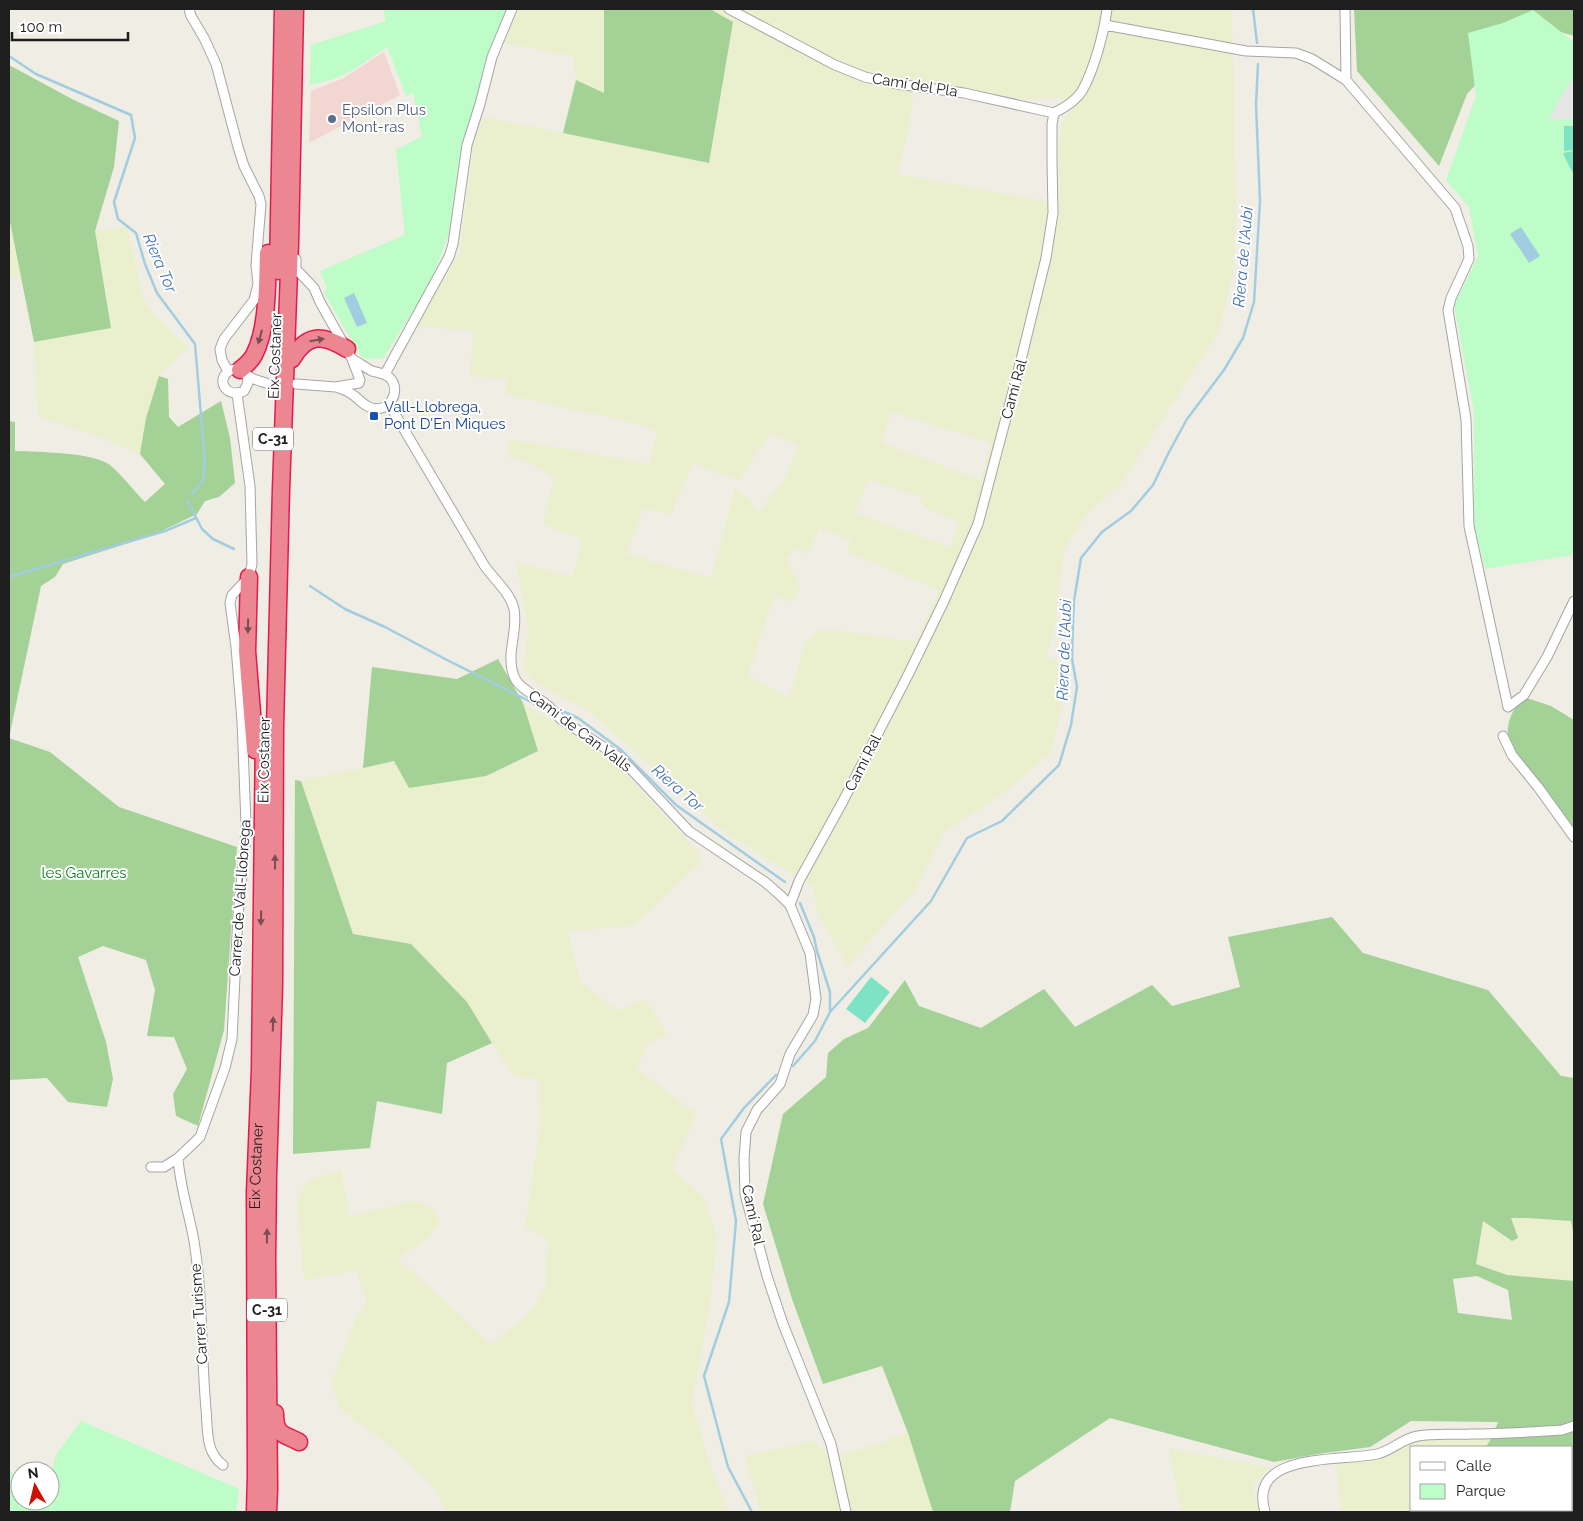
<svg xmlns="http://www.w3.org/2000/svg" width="1583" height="1521" font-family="Raleway,sans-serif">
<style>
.commercial{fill:#f2d6d2}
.farmland{fill:#eaf0ce;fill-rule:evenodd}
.forest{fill:#a3d196;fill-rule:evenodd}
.park{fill:#befcc8}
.pitch{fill:#7de3c4}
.parking{fill:#e6e6e6}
.water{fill:#a2cde0}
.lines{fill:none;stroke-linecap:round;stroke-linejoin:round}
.stream{stroke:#a2cde0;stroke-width:2.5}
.minor-tunnel{stroke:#c6c4bc;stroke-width:9;stroke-dasharray:9 4.5;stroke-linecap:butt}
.minor-casing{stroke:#a5a5a5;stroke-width:11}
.motorway-casing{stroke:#e41a4f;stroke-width:19}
.minor{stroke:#fff;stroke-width:9}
.motorway{stroke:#ec8791;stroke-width:16}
.oneway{fill:#7b4d52}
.service-dot{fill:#5c6f8a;stroke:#fff;stroke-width:2}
.transit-dot{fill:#1a4fb4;stroke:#fff;stroke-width:2}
.labels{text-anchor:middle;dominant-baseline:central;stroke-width:4;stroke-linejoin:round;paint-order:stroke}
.shield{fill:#fff;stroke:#626262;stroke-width:1}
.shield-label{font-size:14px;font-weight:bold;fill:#1e1e1e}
.street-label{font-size:15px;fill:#1e1e1e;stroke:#fff}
.service-label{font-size:15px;fill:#4e5e75;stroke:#fff;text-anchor:start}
.transit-label{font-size:15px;fill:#164399;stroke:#fff;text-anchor:start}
.park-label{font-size:15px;fill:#05831a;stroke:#fff}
.water-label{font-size:16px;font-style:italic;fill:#4573b3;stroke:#fff}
</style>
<rect width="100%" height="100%" fill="#f0ede4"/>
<path class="commercial" d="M384,52L400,95L309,143L311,91L344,78Z"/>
<path class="farmland" d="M519,9H604V94L576,80L573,56L504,43Z
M710,9H1232L1236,214L1233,272L1219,332L1120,485L1087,514L1064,550L1054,632L1046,657L1058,662L1065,690L1051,753L1000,796L945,831L915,890L848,966L818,914L813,887L727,834L590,712L534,682L524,669L528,628L516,562L572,577L583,539L543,525L554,478L543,470L527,462L507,456L510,439L649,464L657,432L639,424L504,394L508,379L470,376L473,331L416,326L460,252L473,146L484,117L709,163L733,22ZM915,82L952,86L1020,99L1060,98L1076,103L1062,123L1058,151L1060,204L897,174L908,131ZM891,412L991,443L981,480L882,443ZM769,434L799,445L786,477L759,512L746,496L735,489L711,578L627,554L643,508L672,514L693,462L705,468L739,481ZM869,480L919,496L925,508L959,523L950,547L854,513ZM819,529L851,540L847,552L939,590L916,642L841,631L819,630L806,642L789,698L748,676L774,596L793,602L800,586L786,558L795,549L808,554Z
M9,217L21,280L9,278Z
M128,227L142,297L156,317L188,347L159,376L146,418L140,454L98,436L38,416L34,342L111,328L95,231Z
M523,703L613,760L697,851L701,862L634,926L568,931L580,981L617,1011L646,999L667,1034L649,1043L636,1068L696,1114L672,1169L703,1197L717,1236L710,1303L692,1403L713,1475L729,1512H445L436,1490L397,1451L340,1409L331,1383L355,1321L366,1302L357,1270L304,1280L297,1199L308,1180L341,1170L349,1216L415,1201L431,1208L440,1223L429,1238L397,1258L491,1344L526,1316L545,1289L548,1240L525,1227L540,1128L539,1079L512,1075L467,1002L411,944L353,934L301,781L394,761L538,750Z
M1510,1218H1527L1572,1221L1574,1236V1281L1507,1275L1476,1264L1483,1220Z
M908,1433L933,1512H761L745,1456L814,1441L831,1459Z
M1425,1437H1492L1486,1447H1412V1510H1522V1512H1341L1336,1463L1389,1452Z
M1169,1449L1270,1467L1252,1487L1260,1512H1181Z"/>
<path class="forest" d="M604,9H710L733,22L709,163L563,133L576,80L604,93Z
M1354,9H1574V36L1534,24L1467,94L1439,166L1357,71Z
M9,65L72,99L119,121L114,167L95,231L111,328L34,342L9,217Z
M159,376L168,379L169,417L178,427L221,401L230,438L235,483L219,497L205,501L197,514L153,535L63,564L55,577L41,586L9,738L50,752L119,807L237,847L224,1030L198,1126L176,1116L173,1094L187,1069L174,1037L147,1036L155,990L146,960L103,946L78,957L106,1042L113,1079L107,1107L68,1102L47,1078L9,1080V421L15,422V451C37,452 93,452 110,465C123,476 133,490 145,502L165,484L140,454L146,418Z
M498,659L523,703L538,751L486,776L409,788L394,761L363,768L372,667L457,679Z
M1527,698L1551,706L1574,720V836L1513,753C1511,748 1508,743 1508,738C1506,723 1513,704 1527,698Z
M295,780L301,781L353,934L411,944L467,1002L492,1043L447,1063L442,1114L377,1101L370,1148L293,1154Z
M1332,917L1363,953L1488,990L1561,1076L1574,1078V1236L1571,1221L1527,1218H1511L1518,1238L1512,1241L1483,1221L1476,1264L1507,1275L1574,1281V1512H1522V1510H1572V1447H1486L1492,1437L1498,1422L1411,1421L1370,1447L1317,1454L1274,1462L1110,1418L1015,1481L1010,1512H933L908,1433L882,1366L823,1384L792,1299L763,1204L783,1114L826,1077L828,1053L844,1039L868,1028L905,980L919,1006L981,1028L1044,989L1075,1027L1152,985L1172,1006L1240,987L1228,937ZM1477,1276L1508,1290L1512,1320L1458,1313L1453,1279Z"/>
<path class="park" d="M383,9H507L457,172L455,200L448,236L429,286L383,358L365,359L361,356L324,293L327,288L320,271L405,235L396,150L422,136L413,93L406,96L387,47L353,70L334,79L310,85L311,45L386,21Z
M1533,10L1574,42V555L1485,569L1474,526V412L1454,305L1478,256L1469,207L1446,180L1476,96L1468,33L1503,23Z
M81,1421L239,1489L236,1512H9V1471L20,1479V1501H50V1475L56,1455Z"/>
<path class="pitch" d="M1564,126H1574V150L1564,151Z
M1574,151V174L1570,168L1563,153Z
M871,977L890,992L865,1023L846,1009Z"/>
<path class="parking" d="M1574,76V119L1549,120L1556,105Z"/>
<path class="water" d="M1521,227L1540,256L1529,263L1510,234Z
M354,293L367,323L357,327L344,298Z"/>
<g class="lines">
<path class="stream" d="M1253,9L1257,43
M9,56L36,74L131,115L135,138L114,202L118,219L136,233L145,264L157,293L195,344L205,463L203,480L192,494
M187,500L202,529L213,539L234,549
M9,577L165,531L196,518
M310,586L345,609L385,627L447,660L541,707
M558,709L578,718L620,749L676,805L785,882
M800,903L814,937L817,951L830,992V1012
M793,1066L815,1041L830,1012L931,901L967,838L1002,821L1059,765L1071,725L1077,687L1072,659L1073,623L1074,601L1081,558L1102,532L1131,511L1153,485L1169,452L1187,419L1224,370L1243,338L1254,302L1260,201L1256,105L1258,64
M752,1512L728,1467L704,1376L729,1302L736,1221L721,1139L744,1108L776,1075"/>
<path class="minor-tunnel" d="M266,383L288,384"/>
<g class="minor-casing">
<path id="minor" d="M189,9L191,16L204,38L216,64L238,147L244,166L259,196L261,204L256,265L258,284L254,300L224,339L220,349L222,360L228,371
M729,9L835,65L865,77L897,84L964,93L1054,113
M1345,9L1346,80
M1105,25L1246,51L1296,53L1312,59L1346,80L1455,208L1468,246L1469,259L1451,298L1448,310L1466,419L1469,526L1508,707L1524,695L1547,657L1574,601
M296,259V269L314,288L320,302L352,359L360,380
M385,374L449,257L453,244L467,145L480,104L492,57L512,9
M247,376L248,383L244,391C225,399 216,379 229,371C237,366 241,371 247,375C251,379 260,381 266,383
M296,384L336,387L359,383
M336,387C341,389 346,390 350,393C358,397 363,406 372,408C389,413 402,391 390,378C385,373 378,373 372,371C365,367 359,363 352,359
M389,404L484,565C494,580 510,592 514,609C517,624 512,639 511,655C510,687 524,687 546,704C552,708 555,715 562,720L616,755L628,766L689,831L765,882L780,895L790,905L810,953L816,999L813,1015L790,1054L780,1084L757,1110L746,1132L744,1159L745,1194L767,1276L783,1324L831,1444L846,1512
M1503,736L1512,755L1538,787L1574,837
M790,905L799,881L842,803L908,675L944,601L978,524L1016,380L1046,258L1053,213L1052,160V124L1054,113C1064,108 1076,101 1082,91C1094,70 1104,33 1107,9
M178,1158C180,1187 189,1213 194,1241C203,1296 201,1353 206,1409C208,1430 205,1452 223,1465
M151,1167H164L178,1158L200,1137L225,1068L232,1039L238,915L245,845L246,824L242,721L236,647L230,603L232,595L249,577L252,564L250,486L237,394
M1265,1512C1247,1451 1341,1462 1377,1454C1391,1451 1403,1438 1418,1436C1434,1433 1455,1435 1471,1434C1501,1434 1532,1432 1562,1430L1574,1426"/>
</g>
<g class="motorway-casing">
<g id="motorway">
<path d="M278,271L283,9"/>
<path d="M292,359C307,333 323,334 347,349"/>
<path d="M240,370C245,366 251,361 254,355C268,329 267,283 268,253"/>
<path d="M249,577L247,651L255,750"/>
<path d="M275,1413C275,1436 283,1433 299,1442"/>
<path id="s1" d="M255,1512L256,1475L255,1192L260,1070L264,728"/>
<path d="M268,1512L269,1489L267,1258L268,1175L274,985L275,727L281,489L290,243L295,9"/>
</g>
</g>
<use href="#minor" class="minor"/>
<use href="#motorway" class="motorway"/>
</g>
<defs><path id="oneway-solid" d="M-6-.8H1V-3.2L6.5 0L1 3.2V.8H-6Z" transform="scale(1.25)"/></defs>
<g class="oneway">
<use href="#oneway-solid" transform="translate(260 337) rotate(105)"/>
<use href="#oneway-solid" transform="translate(317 340) rotate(-10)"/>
<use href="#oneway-solid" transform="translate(248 626) rotate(91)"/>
<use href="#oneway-solid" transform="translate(275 862) rotate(-90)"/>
<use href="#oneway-solid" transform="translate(261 918) rotate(91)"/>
<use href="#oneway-solid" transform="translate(273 1024) rotate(-88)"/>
<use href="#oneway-solid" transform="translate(267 1236) rotate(-89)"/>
</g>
<circle class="service-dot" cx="332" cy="119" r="5"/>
<rect class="transit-dot" x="369" y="411" width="10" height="10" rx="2.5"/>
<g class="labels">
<g class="shield">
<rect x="253" y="427.5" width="40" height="23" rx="4"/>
<rect x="247" y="1298.5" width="40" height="23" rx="4"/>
</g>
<g class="shield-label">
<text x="273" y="439">C-31</text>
<text x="267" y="1310">C-31</text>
</g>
<g class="street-label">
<text transform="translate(915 85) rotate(9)">Camí del Pla</text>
<text transform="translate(275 356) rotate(-88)">Eix Costaner</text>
<text transform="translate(1014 389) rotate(-75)">Camí Ral</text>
<text transform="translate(580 731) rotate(37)">Camí de Can Valls</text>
<text transform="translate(264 760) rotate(-89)">Eix Costaner</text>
<text transform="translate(863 763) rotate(-63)">Camí Ral</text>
<text transform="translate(240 898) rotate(-86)">Carrer de Vall-llobrega</text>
<text stroke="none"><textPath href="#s1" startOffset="346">Eix Costaner</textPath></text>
<text transform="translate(753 1215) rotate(78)">Camí Ral</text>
<text transform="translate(199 1314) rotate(-94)">Carrer Turisme</text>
</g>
<g class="service-label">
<text x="342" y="110">Epsilon Plus<tspan x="342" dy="17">Mont-ras</tspan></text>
</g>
<g class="transit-label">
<text x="384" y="407">Vall-Llobrega,<tspan x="384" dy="17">Pont D'En Miques</tspan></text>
</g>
<g class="park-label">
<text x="84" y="873">les Gavarres</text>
</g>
<g class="water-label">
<text transform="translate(1243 257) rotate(-85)">Riera de l'Aubi</text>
<text transform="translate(160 263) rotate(67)">Riera Tor</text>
<text transform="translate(1064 650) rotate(-88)">Riera de l'Aubi</text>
<text transform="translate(678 788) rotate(41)">Riera Tor</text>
</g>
</g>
<rect width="1583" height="1521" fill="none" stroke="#1e1e1e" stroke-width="20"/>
<rect x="1410" y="1446" width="162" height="65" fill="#ffffff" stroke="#a5a5a5"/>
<rect x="1420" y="1462" width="25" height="8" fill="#ffffff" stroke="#a5a5a5"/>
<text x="1456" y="1471" font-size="15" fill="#1e1e1e">Calle</text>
<rect x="1420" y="1484" width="25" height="15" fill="#befcc8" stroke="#a5a5a5"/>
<text x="1456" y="1496" font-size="15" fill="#1e1e1e">Parque</text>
<g transform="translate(35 1486) rotate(352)"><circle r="24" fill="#ffffff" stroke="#a5a5a5"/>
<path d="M0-4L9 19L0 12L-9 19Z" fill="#cd1100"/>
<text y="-8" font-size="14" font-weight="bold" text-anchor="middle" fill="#1e1e1e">N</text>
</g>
<path d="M12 32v8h116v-8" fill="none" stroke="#1e1e1e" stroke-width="2.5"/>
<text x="20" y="32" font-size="15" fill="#1e1e1e" stroke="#ffffff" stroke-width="4" paint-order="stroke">100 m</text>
</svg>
